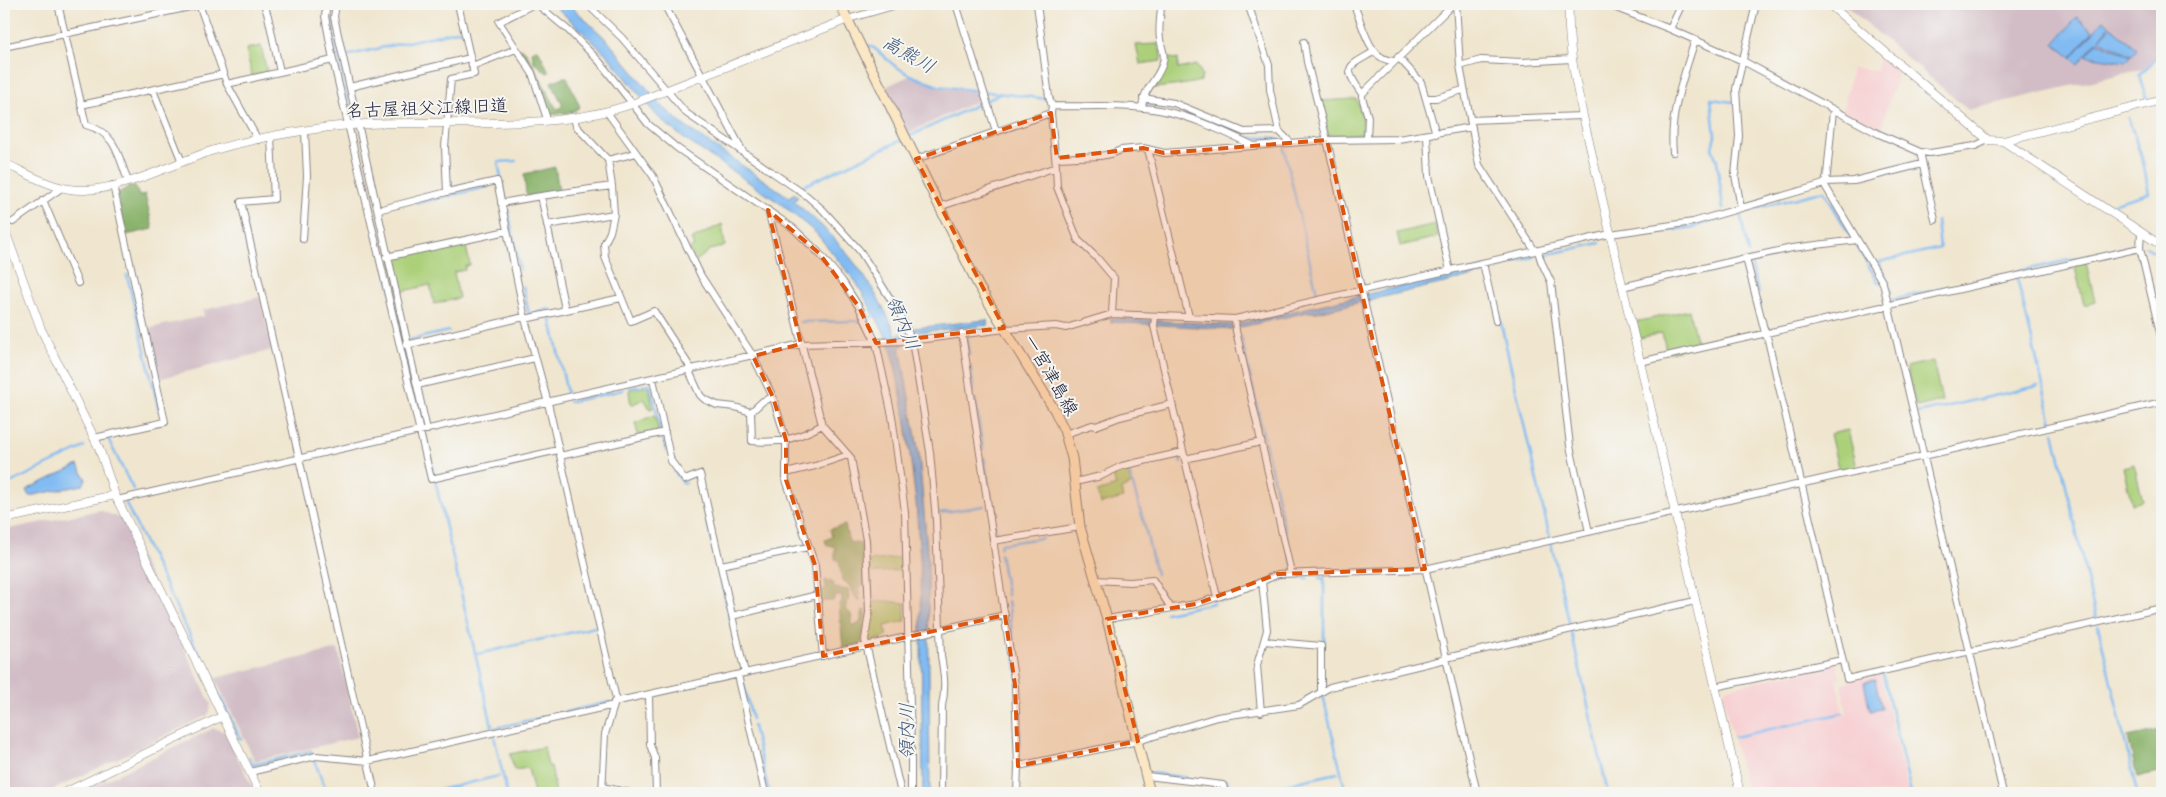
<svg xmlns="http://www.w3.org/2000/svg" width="2166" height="797" font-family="Itim,'Klee One',sans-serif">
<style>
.built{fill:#f7cfd2}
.industrial{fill:#d2bdc6}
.green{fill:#acd07a;stroke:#67795a}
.forest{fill:#89b26a;stroke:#566a52}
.water{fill:#81bbf2;stroke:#526e96}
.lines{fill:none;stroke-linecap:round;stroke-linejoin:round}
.stream{stroke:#81bbf2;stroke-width:2.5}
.minor-casing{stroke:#898485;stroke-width:8}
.tertiary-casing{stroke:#898485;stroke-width:9}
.secondary-casing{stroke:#898485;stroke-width:11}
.minor{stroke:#fff;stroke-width:6}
.tertiary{stroke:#fff;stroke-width:8}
.secondary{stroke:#fbe7c3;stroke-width:9}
.marked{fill:#de560e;fill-opacity:0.2;stroke:#de560e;stroke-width:4;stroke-dasharray:10 6;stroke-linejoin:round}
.labels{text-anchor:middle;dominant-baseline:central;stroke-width:4;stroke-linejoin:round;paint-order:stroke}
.street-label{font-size:18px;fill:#22223b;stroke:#f6f6f2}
.water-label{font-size:19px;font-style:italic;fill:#43587b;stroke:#f6f6f2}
</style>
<rect width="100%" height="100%" fill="#f6f6f2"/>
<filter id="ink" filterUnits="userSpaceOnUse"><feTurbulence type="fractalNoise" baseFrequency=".02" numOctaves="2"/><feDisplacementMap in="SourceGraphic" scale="10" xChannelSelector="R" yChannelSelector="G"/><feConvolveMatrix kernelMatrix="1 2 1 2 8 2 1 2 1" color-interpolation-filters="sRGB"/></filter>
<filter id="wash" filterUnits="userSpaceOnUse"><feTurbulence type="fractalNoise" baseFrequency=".0096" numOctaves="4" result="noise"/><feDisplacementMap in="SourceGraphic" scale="20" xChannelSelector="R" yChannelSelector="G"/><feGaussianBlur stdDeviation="1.12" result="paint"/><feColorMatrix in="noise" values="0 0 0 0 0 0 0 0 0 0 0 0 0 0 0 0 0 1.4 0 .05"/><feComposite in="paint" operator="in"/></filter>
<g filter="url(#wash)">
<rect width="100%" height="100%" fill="#f0e6cf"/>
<path class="built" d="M1880,56L1898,72L1880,131L1843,112L1852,68L1877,70Z
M1836,664L1841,678L1836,679L1843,712L1732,736L1723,694L1726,688Z
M1880,675L1908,793H1747L1733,738L1847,713L1841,683Z"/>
<path class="industrial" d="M1844,4H2162V51L2143,69L1968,110Z
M909,76L938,87L982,93L983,98L908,133L885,87Z
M260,297L272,350L158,379L146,329L204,316L203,310Z
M100,510L119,518L121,517L211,704L208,715L46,793H4V530Z
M338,649L358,737L255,761L215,678Z
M214,728L225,732L255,793H79Z"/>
<path class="green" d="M1158,44L1162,57L1161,61L1140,64L1136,45Z
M261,46L267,72L252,76L246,49Z
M1168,58L1178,59V69L1196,65L1202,74L1201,81C1184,85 1168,87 1151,88Z
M1356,99L1363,118L1362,134L1328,135L1320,101Z
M722,224L725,246L710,250L696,261L689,249L694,246L691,240Z
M1435,224L1438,237L1400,246L1397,233Z
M465,241L470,265L465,266V270L454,272L459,298L434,304L430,285L399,292L391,258Z
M2086,262L2095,302L2084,305L2074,264Z
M1689,310L1697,345L1667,353L1662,333L1640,338L1636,322Z
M1933,361L1942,401L1916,407L1906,367Z
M649,386L653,408L650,409L644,399L631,405L629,392L630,389Z
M655,415L659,432L638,435L635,423Z
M1848,430L1857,468L1839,472L1830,434Z
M2134,464L2143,501L2132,504L2123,467Z
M1127,470L1132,484L1121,489L1123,498L1101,504L1097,492L1116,486L1113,475Z
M903,557L904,570L870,573V561Z
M886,601L905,603V621L885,626L887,637L871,641L868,639L872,602Z
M544,747L548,766H551L556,793H534L528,768L514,770L510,754Z"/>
<path class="forest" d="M520,49H522L526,52L555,106L558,109L562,107V103L551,82L564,77H567L580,107L572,112L549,115Z
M535,49H538L549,72L547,73L534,62L532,52Z
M555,167L559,191L528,196L526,194L524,174Z
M130,186H135L139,196L145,194L153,229L126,235L117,194Z
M845,525L849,542L862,544L865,585H859L860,602C852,596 852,584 842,580L839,561L835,559V546H827L825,540L832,537L830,529Z
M825,580L832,581L835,588L848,590L849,598L845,609L851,614L853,626L860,623L863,610L866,611L862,641L859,644L843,648L839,604L842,602V596H835L833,601H821L819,591L826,589Z
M2160,730L2162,738V771L2137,777L2128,737Z"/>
<path class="water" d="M553,4H569L608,41L660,104L683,125L790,198L794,193L798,196L794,202C839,237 874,282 896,335L903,333L906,343L900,347L919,454L928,560L930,793H923L920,559L916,502L905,415L892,352L883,330L856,282L816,233L781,204L683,138L657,116L607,55Z
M2077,17L2093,31L2071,57L2054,44Z
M2104,20L2110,26L2078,64L2071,58Z
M2111,27L2137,49L2132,55L2099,40Z
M2098,42L2131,56L2126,62L2086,56Z
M1491,266L1492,272L1317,312H1308L1232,329L1111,322V318L1232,325Z
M987,320L988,325L916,332L915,328Z
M78,465L86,479L83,485L29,496L26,490Z
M1875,680L1882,709L1870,711L1864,682Z"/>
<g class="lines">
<path class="stream" d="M331,4L329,17L337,52
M1726,4L1751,9
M338,8L358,4
M863,44L874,48L895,66L910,75L938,86L1081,103
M338,56L352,119
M345,56L461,30
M2147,100L2139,75L2162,53
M1106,103C1133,103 1161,102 1187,112C1207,119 1225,132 1244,137C1257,141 1271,133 1282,141
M354,130L383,256
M1284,148L1318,297
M501,178L498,162L516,161
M502,183L505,198
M801,187L1000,94
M417,203L488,187
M2111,204L2149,193L2143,162L2128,117
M507,205L520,270
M1723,209L1717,161L1712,148L1715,136L1711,99L1733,102
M1739,213L1824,191L1851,237
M1740,213L1749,253
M1624,237L1693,227L1734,215
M1855,243L1879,283
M2145,246L2162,257
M1545,255L1600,243
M1750,259L1758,293
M384,260L403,343
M1506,264L1534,257
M1490,268L1501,265
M1489,271L1608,793
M127,275L159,410
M2017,278L2052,423
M523,286L529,315L549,309
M1891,292L1879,262L1940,248L1937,221
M1892,300L2136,245
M1760,301L1761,306
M550,315L567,393
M869,318L877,314
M800,322L862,321
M966,337L969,355
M1241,337L1264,438
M409,340L449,331
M404,347L422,425
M970,365L974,392
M643,385L650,384L661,430
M630,388L639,386
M975,399L983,449
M569,402L623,390
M1918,413L2038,386
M2054,432L2096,619
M425,435L434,475
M662,435L666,451
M107,437L133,489
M1265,442L1293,567
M984,458L989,487
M1128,469L1143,519L1156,574
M1124,470L1180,456L1181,463
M675,472L684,484L686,483
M695,478L697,479L717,563
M435,480L492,726
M4,486L84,447
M990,492L991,499
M126,504L241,740
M939,513L984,506
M993,514L996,533L999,535
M1000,547L1001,544L1042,538
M1000,554L1007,595
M718,567L737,650
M1295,578H1299
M1304,578H1308
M1320,578H1324V646
M1265,585L1282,578H1288
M1008,601L1019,686L1020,721
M1220,601L1258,589
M1166,613L1214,603
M2098,626L2137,793
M478,654L595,627
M1883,674L1911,793
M743,681L752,719
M1323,695L1346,793
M753,726L769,793
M495,728L610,702
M1020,730V747
M494,736L507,793
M1734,737L1843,713
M249,757L253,765L311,751L312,753
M314,760L327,793
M1152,773L1187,778
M1215,781H1227L1229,793
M1297,782L1337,773
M1261,791L1295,783
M426,793L499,776
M945,793V792
M1250,793L1258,791"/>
</g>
</g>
<g filter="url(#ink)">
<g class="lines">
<g class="minor-casing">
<path id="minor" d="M58,4L86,125C116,133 118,155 128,181
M199,4L227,84L258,140
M264,4L268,16L280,72
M327,4L325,16L333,60
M336,4L334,17L427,430
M458,4L474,74L451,79L445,147L447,192L497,181L525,319L548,403L616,699L605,734L602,793
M534,4L499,22L532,73L547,119
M537,4L568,30L599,61L648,124L677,148L793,228L819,253L843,282L859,307L876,343L892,416L905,512L911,744V793
M587,4L622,38L686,113L807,196L823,210L860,251L900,314L912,341L930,452L936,520L941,656C944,673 946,688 942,706L941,793
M664,4L742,150
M956,4L996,131
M1248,4L1269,65L1270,90L1279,131L1291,143
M1456,4L1460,66L1479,165L1535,251
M1606,4L1670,29L1743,61L1879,134L1920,152L1930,153L1975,146L1988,140
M738,5L740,4
M1356,10C1364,29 1370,61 1394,61
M848,19L900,4
M1670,29L1682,4
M1304,42L1307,62L1327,140L1477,793
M4,47L199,5
M1398,57L1421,82L1436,134
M472,66L516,49
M1460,66L1481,60L1522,62L1571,59
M227,84L333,60L431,479L558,450
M350,87L470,58
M153,90L182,162
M1362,94C1342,65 1347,68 1375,51
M1143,98L1174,103L1244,132L1279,131
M1427,98H1436L1463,90
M81,105L224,74
M1052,106C1088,107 1125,104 1159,110C1192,116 1222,131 1252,145
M1142,108C1143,87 1159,80 1163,62C1166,54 1161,47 1160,39C1158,28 1161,15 1161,4
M1833,110L1827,175L1824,184L1883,283L2003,793
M607,112L653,176L701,276L753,356L773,397L786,440V480L815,565L823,656
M574,117L576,126L608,160
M1470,120L1583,116
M1427,135L1429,176L1450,271
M271,137L274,199L241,202L375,793
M1367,139L1368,117L1362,97V94L1453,4
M1148,149L1189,317
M1673,152C1669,114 1684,76 1695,40
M1920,152L1935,220
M1057,158L1100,156L1111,154L1121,150L1143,148L1164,153L1327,140L1398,139L1472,127
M916,159L1051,113
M1056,167L1057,187L1078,240L1098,259L1114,278L1112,314
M1825,182L1854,181L1922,164
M43,200L78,283
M501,203L541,196
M939,207L1056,167L1051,113L1052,106L1049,97L1037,4
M1741,208L1735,175L1739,136L1736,89L1756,4
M378,210L447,192
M768,210L822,425L851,458L866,540L869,612L865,640L901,793
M614,214L610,232L604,244L605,257L631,321L654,311L692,370
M13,222L60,189
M547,225L614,214L612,186
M2141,232L2140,248L2162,341
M303,239L307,176L305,131
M1538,251L1541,261L1551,282L1570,446L1589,532
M386,257L507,231
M1746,258L1792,248L1857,240
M1483,263L1496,321
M1622,287L1746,258L1765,333L1768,340L1847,679L2162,608
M565,309L541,196L612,186L608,160L636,153
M1155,316L1154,326L1217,597
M525,319L621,298
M1235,319L1236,331L1291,573
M962,334L1015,685L1018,766L1017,793
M406,345L524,317
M1640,362L2140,248
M689,371L700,395L704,399L717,405L735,407L751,412L763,401L773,397
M653,379L671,461L685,480L700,474L745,673
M417,385L535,358
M751,412L752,441C779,444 799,438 822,425
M1065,434L1092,425L1096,426L1120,417L1172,404
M94,438L165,422L113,185
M560,456L665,432
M1185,459L1261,442
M786,473L815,466L848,455
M1075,482L1101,476L1122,466L1183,452
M117,500L801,344L909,341L1005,329L1056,326L1066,328L1112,314L1235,319L1610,234L1693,222L1824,184
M993,541L1080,527
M721,565L808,547
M1096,580L1130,582L1153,580L1171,608
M732,616L817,595
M1107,619L1196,604L1252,586L1278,574L1425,569L2162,402
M1264,641L1321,646V692
M1446,658L1695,601
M738,675L765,793
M1715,687L1842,660
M649,695L650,745L655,758L656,793H651
M614,702L1005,615
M1261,712L1257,665L1267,630L1262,581
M1018,766L1138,741L1217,717L1299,705L1330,687L1446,659
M250,772L316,756L368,761L614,705
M1147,776L1223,785L1225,793
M602,787L631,793"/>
</g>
<g class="tertiary-casing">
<path id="tertiary" d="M1569,4C1567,42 1575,79 1583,116L1740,793
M1829,4L1988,140L2003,141L2162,100
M2003,141L2162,246
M4,163C30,175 55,191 85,190C127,188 168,166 208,152C242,141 280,134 315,129C418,113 533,138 632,104L848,19
M4,228L41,329L99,448L115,495L260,793
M4,519L115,495
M64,793L223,716"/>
</g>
<g class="secondary-casing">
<path id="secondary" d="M840,4L978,285L1055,411L1064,430L1072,458L1080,527L1107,619L1150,793
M4,227V228"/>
</g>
<use href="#minor" class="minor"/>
<use href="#tertiary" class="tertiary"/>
<use href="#secondary" class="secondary"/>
</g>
</g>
<path class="marked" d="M1051,113L1057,158L1143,148L1164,153L1327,140L1425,569L1278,574L1196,604L1107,619L1138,741L1018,766L1015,685L1005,615L823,656L815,565L786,480V440L773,397L753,356L801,344L768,210L819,253L859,307L876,343L1004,328L916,159Z"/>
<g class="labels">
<g class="street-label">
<text transform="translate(427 108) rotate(-2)">名古屋祖父江線旧道</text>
<text transform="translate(1051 375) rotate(60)">一宮津島線</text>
</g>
<g class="water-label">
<text transform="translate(909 54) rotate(30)">高熊川</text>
<text transform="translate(903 323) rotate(67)">領内川</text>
<text transform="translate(906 731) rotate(-90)">領内川</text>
</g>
</g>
<rect width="2166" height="797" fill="none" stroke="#f6f6f2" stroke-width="20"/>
</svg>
